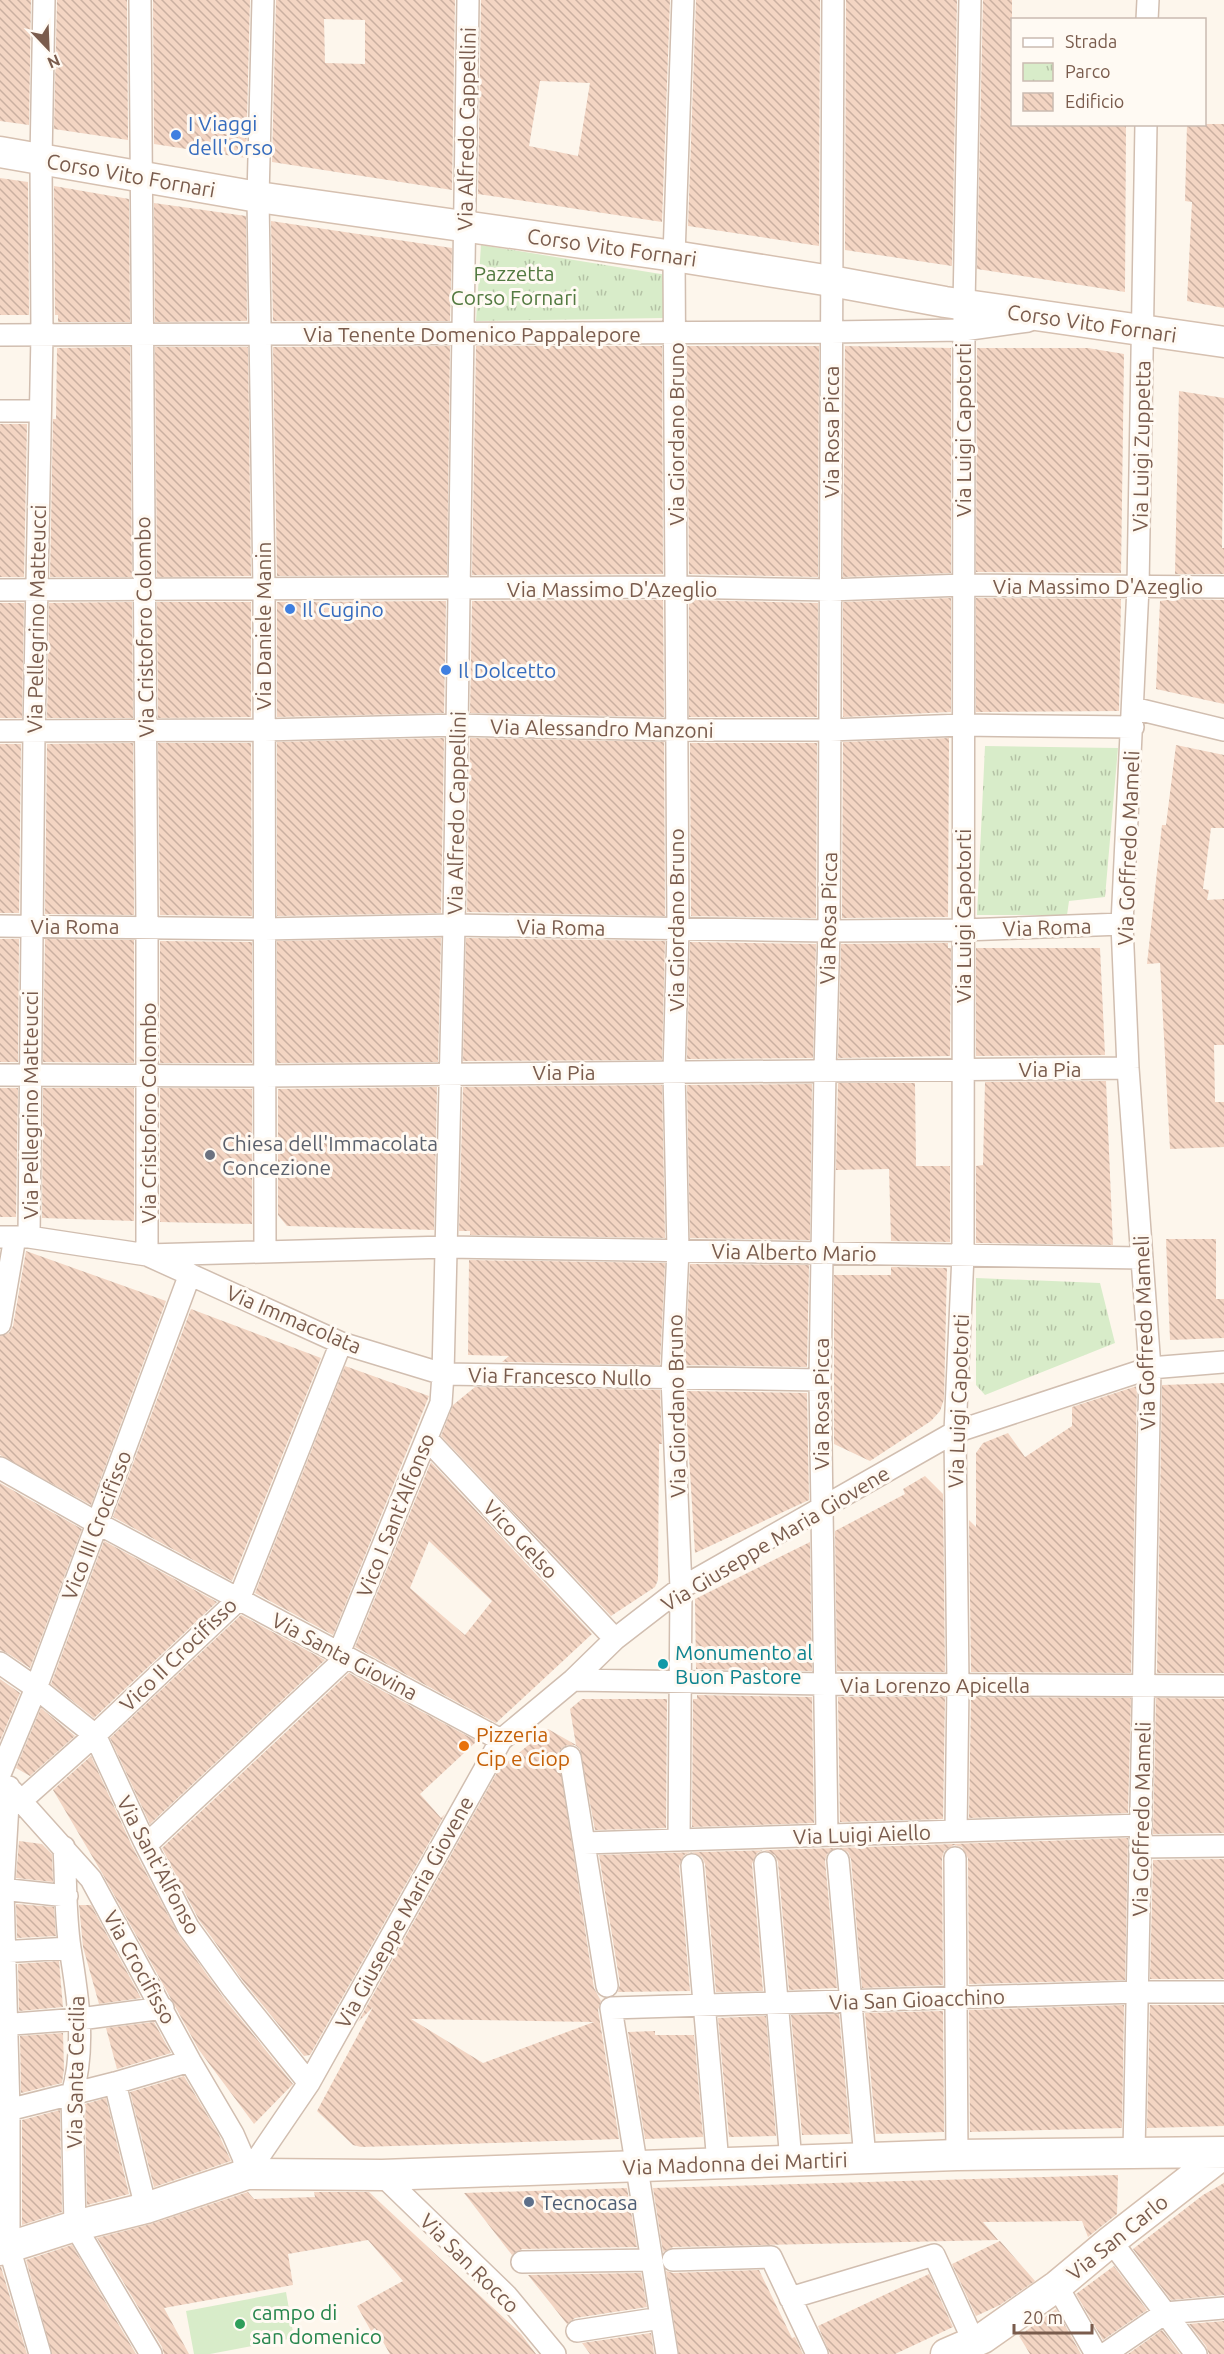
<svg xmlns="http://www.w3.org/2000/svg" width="1224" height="2354" font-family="Ubuntu,sans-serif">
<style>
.park{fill:url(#park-tufts)}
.pitch{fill:#d8ecc9}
.building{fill:url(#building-back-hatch);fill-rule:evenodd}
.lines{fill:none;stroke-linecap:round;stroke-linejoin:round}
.street-casing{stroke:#d1beb0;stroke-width:24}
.secondary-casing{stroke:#d6c0b0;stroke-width:33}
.street{stroke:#fff;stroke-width:21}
.secondary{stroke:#fff;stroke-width:30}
.shop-dot{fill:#3f7fe0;stroke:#fffaf3;stroke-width:2}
.worship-dot{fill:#6b7280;stroke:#fffaf3;stroke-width:2}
.culture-dot{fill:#0f9aa8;stroke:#fffaf3;stroke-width:2}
.food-dot{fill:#e8710a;stroke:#fffaf3;stroke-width:2}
.service-dot{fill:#5c6f8a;stroke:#fffaf3;stroke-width:2}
.leisure-dot{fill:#2e9e5b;stroke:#fffaf3;stroke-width:2}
.labels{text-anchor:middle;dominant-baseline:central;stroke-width:6;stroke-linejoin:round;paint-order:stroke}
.shop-label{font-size:21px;fill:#366cbe;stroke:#fffaf3;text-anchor:start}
.street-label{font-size:21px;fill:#7a5c4d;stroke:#fffaf3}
.park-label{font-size:21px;fill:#537a41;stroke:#fffaf3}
.worship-label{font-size:21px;fill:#5b616d;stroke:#fffaf3;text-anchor:start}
.culture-label{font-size:21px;fill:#0d838f;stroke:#fffaf3;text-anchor:start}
.food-label{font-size:21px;fill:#c56008;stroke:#fffaf3;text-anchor:start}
.service-label{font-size:21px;fill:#4e5e75;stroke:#fffaf3;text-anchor:start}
.leisure-label{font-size:21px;fill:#27864d;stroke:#fffaf3;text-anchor:start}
</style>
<defs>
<pattern id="park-tufts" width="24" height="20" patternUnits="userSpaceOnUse" patternTransform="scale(1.5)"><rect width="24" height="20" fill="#d8ecc9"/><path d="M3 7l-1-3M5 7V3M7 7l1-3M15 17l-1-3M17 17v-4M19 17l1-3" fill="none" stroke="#b4c2a5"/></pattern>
<pattern id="building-back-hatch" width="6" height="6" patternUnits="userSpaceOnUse" patternTransform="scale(1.5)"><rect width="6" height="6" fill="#f3d5c3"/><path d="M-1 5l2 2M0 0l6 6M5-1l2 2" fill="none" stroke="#cab0a1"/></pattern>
</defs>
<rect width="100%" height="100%" fill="#fdf6ec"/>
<path class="park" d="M481,245L667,275L665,318L476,321Z
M985,746L1118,748L1105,897L1069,901L1067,915H977Z
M976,1278L1100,1283L1115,1343L985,1395L976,1385Z"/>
<path class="pitch" d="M286,2292L294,2338L210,2354H194L186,2311Z"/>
<path class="building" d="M0,0H31L29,125L0,121Z
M57,0H127L128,140L54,129Z
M153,0H250L246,158L154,144Z
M276,0H455L452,190L272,162ZM324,19L365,20V64L325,63Z
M481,0H670L662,222L478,194ZM540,81L590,83L578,156L529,146Z
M696,0H820L819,246L688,226Z
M846,0H957L952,266L845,250Z
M983,0H1012V124H1126L1125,292L977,269Z
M1187,124H1224V308L1187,301L1192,202L1185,201Z
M0,178L28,182L29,315H0Z
M54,186L129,199L130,322H58V315H55Z
M154,203L246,216L247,321L155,322Z
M271,221L452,248L450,321H273Z
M450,346L447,575L277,576L273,347Z
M476,346H662L663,574L472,575Z
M687,346H819L818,577L689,574Z
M845,346L951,348V573L843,577Z
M130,347L132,577H50L53,419H56L57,348Z
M155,347H248L251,576L157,577Z
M977,348H1088L1124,354L1121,573L976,572Z
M1179,391L1224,398L1222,548H1224V574H1175Z
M0,424H27L24,577H0Z
M951,598V712L843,717V602Z
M976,598L1121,599L1119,711L976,712Z
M1175,599L1224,600V704L1156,689L1160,601Z
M663,600L664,717L470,713L472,601Z
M689,600L818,603L817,717H689Z
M446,601L444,713L277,717V602Z
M132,602L133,718H47L49,603Z
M157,602H251V717L158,718Z
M0,603H24L22,718H0Z
M444,738L441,913L277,916V742Z
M470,738L664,742L665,916L467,912Z
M949,738L948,917L842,918L843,742Z
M133,743L134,915L45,914L47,744Z
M158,743H251L252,916L160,915Z
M690,743H817L816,918L691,916Z
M0,744H21L19,913H0Z
M1176,745L1224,755V828H1211L1203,889L1209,890L1207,900L1224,899V1045H1214L1215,1102H1224V1147L1170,1149L1160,963L1147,964L1162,825H1166Z
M441,938L438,1062L277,1063V941Z
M466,938L665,941L662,1060L463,1061Z
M0,939H19L18,1062H0Z
M45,939L134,940V1063L43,1062Z
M160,941L252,942V1063H160Z
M690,942L816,944L813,1058L687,1059Z
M948,943V948H951L950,1056L838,1058L841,944Z
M976,948H1100L1105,1055L976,1056Z
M1106,1081L1113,1245L976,1243V1166L983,1165L985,1082Z
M838,1083H915L916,1166H950V1242L891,1241L889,1169L836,1170Z
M812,1084L810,1240L690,1238L687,1085Z
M662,1085L665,1238L470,1235V1231H459L463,1087Z
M437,1087L434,1230L287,1226L278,1215V1089Z
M0,1088H18L16,1217H0Z
M43,1088H134V1221L42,1218Z
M160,1088L252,1089V1224L160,1222Z
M1166,1239H1216V1299H1224V1338L1170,1340Z
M26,1251L166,1301L91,1505L0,1455V1336L9,1333L13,1326Z
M469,1260L665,1263L660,1365L502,1362L509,1356L468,1355Z
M690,1264L809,1265L807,1367L685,1365Z
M891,1267L947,1268L944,1399L940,1411L931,1421L870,1461L834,1444V1275H891Z
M191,1309L321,1358L232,1581L113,1517Z
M345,1366L429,1396L333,1635L255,1593Z
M1224,1383V1673H1157L1162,1385Z
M1137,1386L1131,1673L971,1672L969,1520L976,1527V1453L983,1443L1008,1433L1025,1457L1072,1426V1407Z
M475,1387L660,1390L662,1444H659L658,1580L655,1587L611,1616L441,1436L453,1405Z
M685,1391L807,1393L809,1500L695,1553Z
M431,1462L592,1634L496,1723L355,1647ZM429,1541L492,1601L465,1635L410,1588Z
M925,1476L943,1494L945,1672L837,1671L835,1531L905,1494L903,1489Z
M0,1483L82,1529L30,1668L7,1653L0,1650Z
M104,1541L217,1602L94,1718L51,1684Z
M810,1542L812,1671L696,1669L695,1599Z
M241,1615L325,1660L150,1824L110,1738Z
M349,1673L477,1741L420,1794L441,1818L445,1814L310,2055L304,2056L243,1981L199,1920L162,1848Z
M0,1679L20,1693L0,1741Z
M697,1695L812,1697L814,1823L692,1827L693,1699H697Z
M838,1697H945L943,1819L840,1822Z
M971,1697L1131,1698L1128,1813L969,1818Z
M1156,1698L1224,1699V1833L1153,1834Z
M582,1699H667L666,1828L595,1830L580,1749L575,1745H567L562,1748L558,1753L594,1988L601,2001L598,2010L619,2139L361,2147L353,2145L317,2111L373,2007L358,2022L499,1769L548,1729L576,1745L570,1709ZM411,2019L594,2022L483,2063Z
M41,1708L75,1736L30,1776L16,1768Z
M91,1756L132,1846L178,1934L223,1997L293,2084L254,2124L199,2050L102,1873L53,1790Z
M1128,1838L1125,1980L969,1984L968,1858L962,1847L954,1845L944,1851L942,1858L943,1985L862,1988L851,1859L848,1852L839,1848Z
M19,1841L42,1844L52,1854L53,1882L16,1878Z
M836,1848L827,1854L825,1861L837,1988L789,1990L778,1862L775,1855L764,1850L757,1853L752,1864L763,1991L716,1992L705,1864L702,1857L691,1852L684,1855L679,1866L690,1991L618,1992L620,1984L599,1855Z
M1224,1859V1979H1150L1153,1860Z
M16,1904L54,1907L56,1936L17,1938Z
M79,1905H91L141,1998L99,2004L83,1947Z
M59,1961L63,2007L19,2011L18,1964Z
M1124,2005L1122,2128L970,2132L969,2010Z
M1150,2005H1224V2126L1147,2128Z
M943,2011L944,2132L876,2134L865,2013Z
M839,2014L850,2134L802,2135L791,2015Z
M766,2016L776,2136L729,2137L718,2018Z
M154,2022L171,2053L117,2069L106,2028Z
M655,2031V2035H694L703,2137L645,2139L628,2032Z
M63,2033L64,2069L62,2083L21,2093L20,2036Z
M184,2076L218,2133L231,2161L154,2187L130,2092Z
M106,2098L129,2194L87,2205L85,2104Z
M60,2110L62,2212L22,2225V2120Z
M1118,2175L1117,2214L1088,2237L1082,2221L983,2222L998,2240L673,2247L663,2252L653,2188Z
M1224,2183V2295L1171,2300L1133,2249L1203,2195Z
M627,2188L637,2247L522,2249L512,2255L464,2193Z
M248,2192L254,2199L315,2197L314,2192H369L521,2334L536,2354H390L375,2328L371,2331L357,2306L403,2281L368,2240L288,2254L293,2285L164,2308L189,2354H164L162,2347L97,2238L151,2224Z
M1000,2241L1035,2281L1000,2305L976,2316L952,2264Z
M72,2245L136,2354H52L26,2260Z
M1114,2266L1147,2310L1103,2340L1076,2294Z
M0,2267H1L27,2354H0Z
M759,2270L792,2338L795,2337L803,2354H679L666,2271L673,2273Z
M641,2273L647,2307L575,2318L567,2324L528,2275Z
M929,2274L953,2327L895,2354H830L818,2326Z
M1056,2309L1081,2354H1030L1019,2336Z
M1224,2321V2354H1209L1206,2346L1189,2324Z
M1162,2330L1180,2354H1128Z
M651,2333L654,2354H590L582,2343Z"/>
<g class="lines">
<g class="street-casing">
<path id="street" d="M140,0L147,926V1255L341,1343L443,1374L820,1380
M263,0L258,197L264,589L265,1251
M1147,20L1148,0
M0,335L831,332L963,330L1028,321
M0,411H40
M0,590L676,587L830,590L963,585L1224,587
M1133,708L1224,730
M0,731L264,730L457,725L676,730H830L962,725L1133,727
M0,926L265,929L454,925L829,931L963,930L1122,924
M0,1075L264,1076L1128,1068
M0,1237H29L147,1255L447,1247L1142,1258
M29,1237L34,731L42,335L41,159L44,0
M0,1324L15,1237
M427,1439L615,1639
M0,1468L97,1523L501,1740
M339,1653L441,1403L443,1374L454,925L468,0
M0,1663L36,1688L95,1735L144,1841L188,1927L233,1989L309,2083
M573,1680L826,1684L1224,1686
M570,1757L607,1986
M0,1774L36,1688L190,1274
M9,1787L3,1890L9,2111V2247L40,2354
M12,1791L91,1879L190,2061L233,2134L243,2157L247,2174
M22,1800L95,1735L239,1599L341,1343
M956,1831L958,1685L955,1432L963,1255L964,305L970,0
M827,1835L820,1380L825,1070L829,931L833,0
M679,1840L681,1588L672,1378L678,1250L674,1072L678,930L674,256L683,0
M584,1843L1141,1825
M146,1845L347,1657
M64,1847C66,1879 65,1916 70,1948C78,1997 86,2046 72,2095L75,2226L151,2354
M1140,1847L1224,1846
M955,1858L957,2155
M838,1860L865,2158
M765,1863L791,2161
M692,1865L718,2163
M0,1889L67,1896
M0,1952L70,1948
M0,2025L80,2019L163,2008
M115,2083L146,2208
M0,2112L115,2083L190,2061
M1134,2152L1150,1368L1128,1068L1122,924L1138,587L1146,124
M247,2174L309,2083L501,1740L573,1680L615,1639L681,1588L955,1432L1150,1368L1224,1362
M382,2175L506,2295L555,2354
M1111,2241L1196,2354
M673,2260L771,2257L817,2354
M522,2262L651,2260
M1057,2286L1096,2354
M790,2298L934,2255L974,2342
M577,2331L661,2318
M667,2354L611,2008L1137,1992H1224
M1105,2354L1165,2313L1224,2308"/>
</g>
<g class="secondary-casing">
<path id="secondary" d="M0,152L258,197L674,256L831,281L945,302L1224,342
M0,2250L75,2226L146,2208L247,2174L382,2175L957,2155L1224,2152
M946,2354L983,2338L1057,2286L1111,2241L1224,2153"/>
</g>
<use href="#street" class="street"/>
<use href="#secondary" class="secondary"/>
</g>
<g class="shop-dot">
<circle cx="176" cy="135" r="6"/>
<circle cx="290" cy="609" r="6"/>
<circle cx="446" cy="670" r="6"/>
</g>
<circle class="worship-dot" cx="210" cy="1155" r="6"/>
<circle class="culture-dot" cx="663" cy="1664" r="6"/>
<circle class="food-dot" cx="464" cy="1746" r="6"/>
<circle class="service-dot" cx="529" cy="2202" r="6"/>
<circle class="leisure-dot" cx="240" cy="2324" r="6"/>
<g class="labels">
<g class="shop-label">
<text x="188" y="123">I Viaggi<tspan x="188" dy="24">dell'Orso</tspan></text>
<text x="302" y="609">Il Cugino</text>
<text x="458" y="670">Il Dolcetto</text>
</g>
<g class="street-label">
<text transform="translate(466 129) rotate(-89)">Via Alfredo Cappellini</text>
<text transform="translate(131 175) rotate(10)">Corso Vito Fornari</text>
<text transform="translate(612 247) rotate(8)">Corso Vito Fornari</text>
<text transform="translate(1092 323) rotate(8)">Corso Vito Fornari</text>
<text x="472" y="334">Via Tenente Domenico Pappalepore</text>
<text transform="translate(963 430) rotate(-90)">Via Luigi Capotorti</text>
<text transform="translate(831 432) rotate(-90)">Via Rosa Picca</text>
<text transform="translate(676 434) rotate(-90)">Via Giordano Bruno</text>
<text transform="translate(1141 446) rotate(-89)">Via Luigi Zuppetta</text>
<text x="1098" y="586">Via Massimo D'Azeglio</text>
<text x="612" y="589">Via Massimo D'Azeglio</text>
<text transform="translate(36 619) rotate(-89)">Via Pellegrino Matteucci</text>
<text transform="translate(263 626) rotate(-90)">Via Daniele Manin</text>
<text transform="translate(144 627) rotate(-91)">Via Cristoforo Colombo</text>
<text transform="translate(602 728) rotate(1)">Via Alessandro Manzoni</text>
<text transform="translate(456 813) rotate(-89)">Via Alfredo Cappellini</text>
<text transform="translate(1128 848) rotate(-88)">Via Goffredo Mameli</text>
<text transform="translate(963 916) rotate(-90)">Via Luigi Capotorti</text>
<text transform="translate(828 918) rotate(-89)">Via Rosa Picca</text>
<text transform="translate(676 920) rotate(-90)">Via Giordano Bruno</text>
<text x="75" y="926">Via Roma</text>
<text transform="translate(561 927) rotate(1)">Via Roma</text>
<text transform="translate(1047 927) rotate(-2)">Via Roma</text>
<text x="1050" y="1069">Via Pia</text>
<text x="564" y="1072">Via Pia</text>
<text transform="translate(30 1105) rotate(-90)">Via Pellegrino Matteucci</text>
<text transform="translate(148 1113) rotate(-90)">Via Cristoforo Colombo</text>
<text transform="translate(794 1252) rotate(1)">Via Alberto Mario</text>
<text transform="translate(294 1319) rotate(23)">Via Immacolata</text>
<text transform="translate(1144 1333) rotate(-92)">Via Goffredo Mameli</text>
<text transform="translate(560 1376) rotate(1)">Via Francesco Nullo</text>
<text transform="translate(958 1401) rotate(-88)">Via Luigi Capotorti</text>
<text transform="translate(821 1404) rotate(-90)">Via Rosa Picca</text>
<text transform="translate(676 1406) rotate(-91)">Via Giordano Bruno</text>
<text transform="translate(395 1515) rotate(-68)">Vico I Sant'Alfonso</text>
<text transform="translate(96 1525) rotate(-69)">Vico III Crocifisso</text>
<text transform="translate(775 1538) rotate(-31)">Via Giuseppe Maria Giovene</text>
<text transform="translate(521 1539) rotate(47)">Vico Gelso</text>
<text transform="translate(178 1654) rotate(-44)">Vico II Crocifisso</text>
<text transform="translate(345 1656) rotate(28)">Via Santa Giovina</text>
<text x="935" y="1685">Via Lorenzo Apicella</text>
<text transform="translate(1141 1819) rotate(-89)">Via Goffredo Mameli</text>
<text transform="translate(862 1834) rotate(-2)">Via Luigi Aiello</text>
<text transform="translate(159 1865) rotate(62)">Via Sant'Alfonso</text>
<text transform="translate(404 1912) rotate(-61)">Via Giuseppe Maria Giovene</text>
<text transform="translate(140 1967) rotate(61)">Via Crocifisso</text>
<text transform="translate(917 1999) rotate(-2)">Via San Gioacchino</text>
<text transform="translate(75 2072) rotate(-89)">Via Santa Cecilia</text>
<text transform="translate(735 2163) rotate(-2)">Via Madonna dei Martiri</text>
<text transform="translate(1117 2237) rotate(-39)">Via San Carlo</text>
<text transform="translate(470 2263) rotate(45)">Via San Rocco</text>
</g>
<g class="park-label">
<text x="514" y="273">Pazzetta<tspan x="514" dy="24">Corso Fornari</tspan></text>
</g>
<g class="worship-label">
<text x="222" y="1143">Chiesa dell'Immacolata<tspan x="222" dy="24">Concezione</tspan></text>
</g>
<g class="culture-label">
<text x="675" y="1652">Monumento al<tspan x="675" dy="24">Buon Pastore</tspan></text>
</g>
<g class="food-label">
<text x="476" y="1734">Pizzeria<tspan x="476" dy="24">Cip e Ciop</tspan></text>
</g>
<g class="service-label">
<text x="541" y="2202">Tecnocasa</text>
</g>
<g class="leisure-label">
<text x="252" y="2312">campo di<tspan x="252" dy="24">san domenico</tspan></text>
</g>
</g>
<rect x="1011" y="18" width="195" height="108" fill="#fffaf3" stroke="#cabbb1" stroke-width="1.5"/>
<rect x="1023" y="38" width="30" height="9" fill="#ffffff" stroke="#cabbb1" stroke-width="1.5"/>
<text x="1065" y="48" font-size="18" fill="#7a5c4d">Strada</text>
<rect x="1023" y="63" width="30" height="18" fill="url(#park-tufts)" stroke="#cabbb1" stroke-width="1.5"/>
<text x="1065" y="78" font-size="18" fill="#7a5c4d">Parco</text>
<rect x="1023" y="93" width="30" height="18" fill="url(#building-back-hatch)" stroke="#cabbb1" stroke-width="1.5"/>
<text x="1065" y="108" font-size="18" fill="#7a5c4d">Edificio</text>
<g transform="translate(48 48) rotate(157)" stroke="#fffaf3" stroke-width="4.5" paint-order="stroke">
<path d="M0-4.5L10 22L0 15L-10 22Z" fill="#7a5c4d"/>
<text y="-9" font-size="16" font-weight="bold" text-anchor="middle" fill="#7a5c4d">N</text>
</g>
<path d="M1014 2324v9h78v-9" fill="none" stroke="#7a5c4d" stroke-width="3"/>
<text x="1023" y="2324" font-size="18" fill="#7a5c4d" stroke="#fffaf3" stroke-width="4.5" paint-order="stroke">20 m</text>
</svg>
